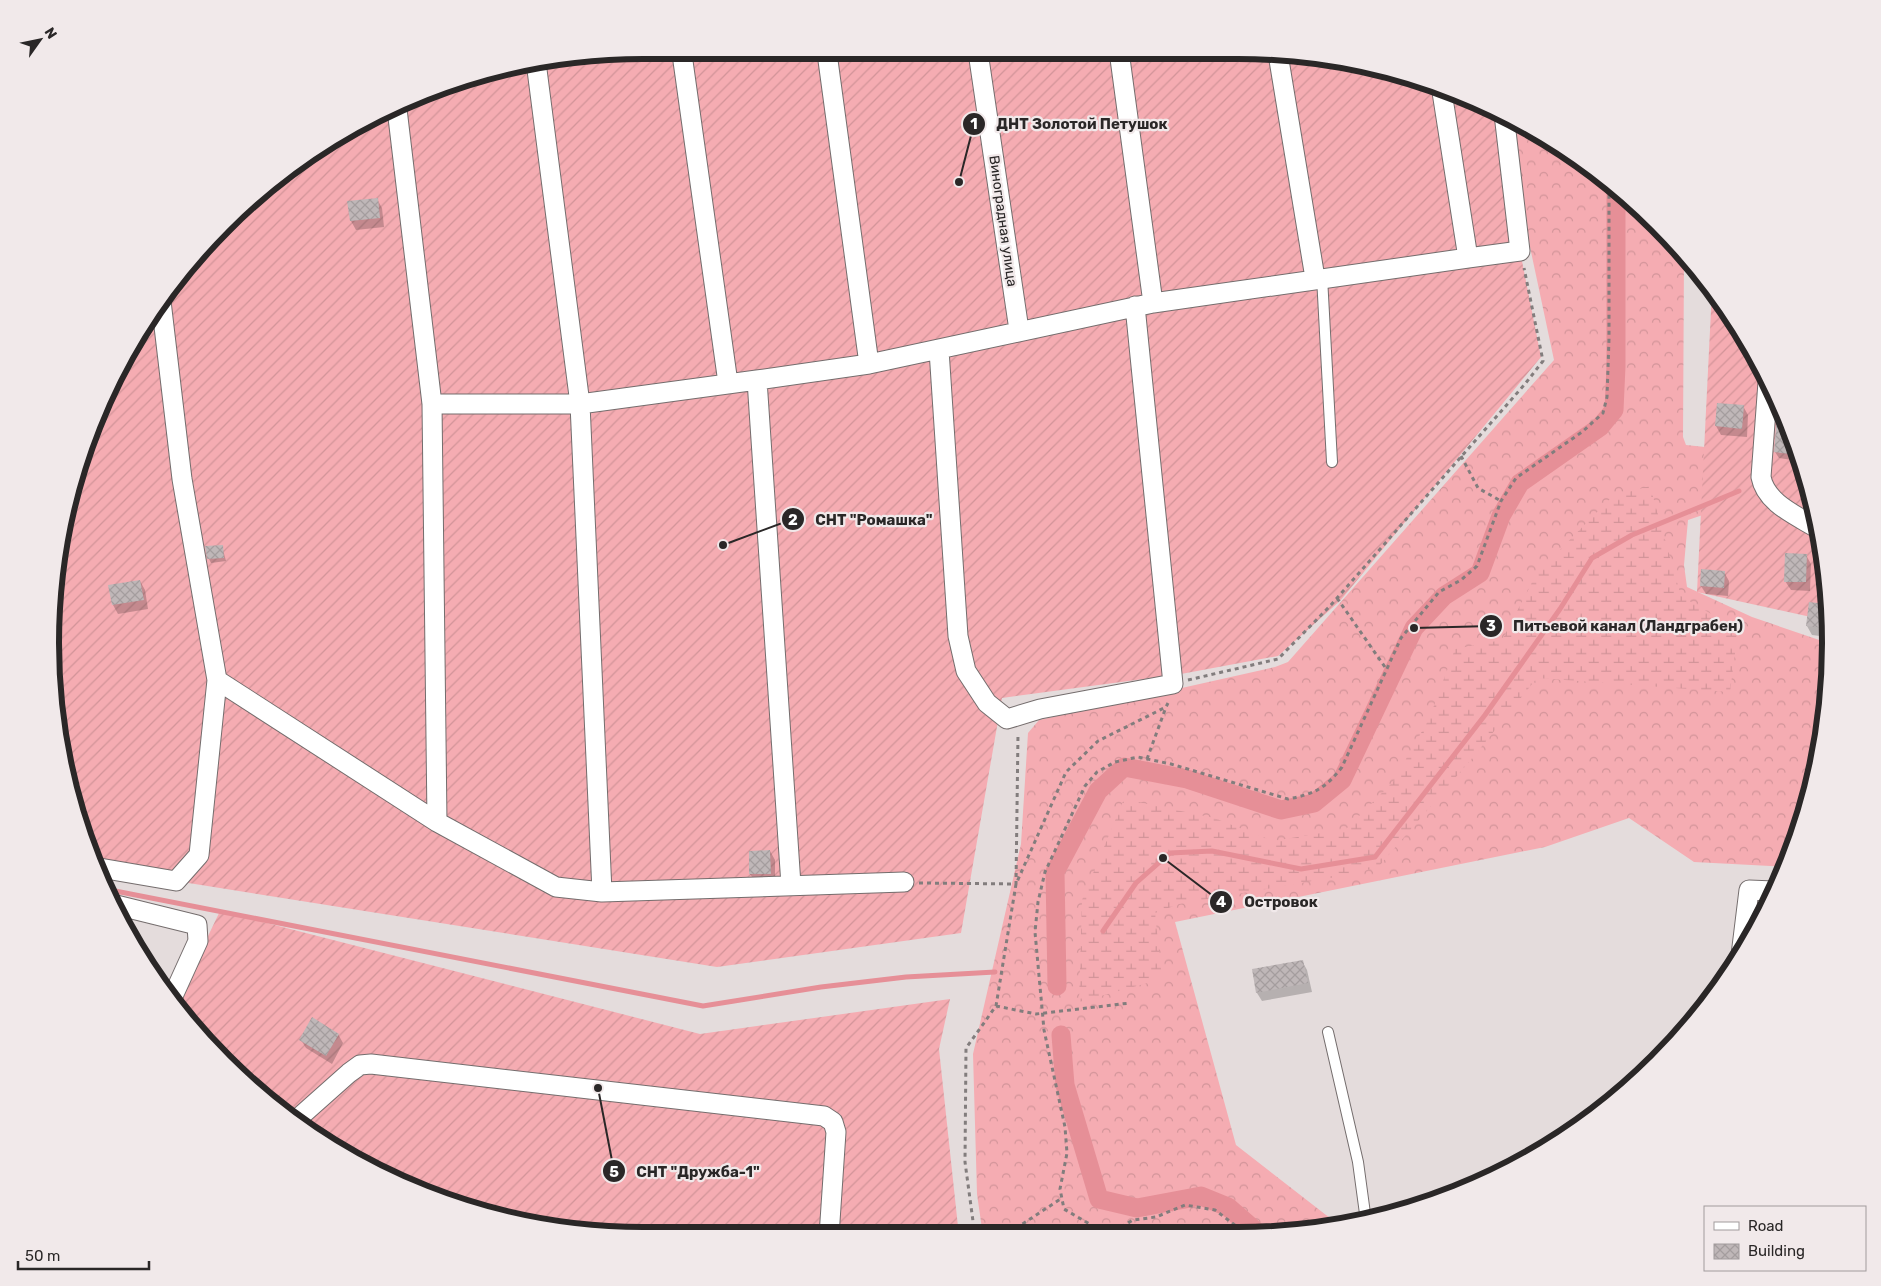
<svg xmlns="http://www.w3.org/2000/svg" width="1881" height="1286" font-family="Rubik,sans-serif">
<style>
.forest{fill:url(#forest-crowns)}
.wetland{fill:url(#wetland-marsh)}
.garden{fill:url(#garden-furrows)}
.shadow{fill:#0003}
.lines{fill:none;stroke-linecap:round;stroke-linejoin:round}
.stream{stroke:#e68f97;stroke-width:5}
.canal{stroke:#e68f97;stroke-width:19}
.building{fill:url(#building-cross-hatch)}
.service-casing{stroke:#746d6d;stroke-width:12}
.minor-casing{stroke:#746d6d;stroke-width:21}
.path{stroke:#827d7d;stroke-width:3;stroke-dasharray:4 4;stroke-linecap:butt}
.service{stroke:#fff;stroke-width:10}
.minor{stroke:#fff;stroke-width:19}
.labels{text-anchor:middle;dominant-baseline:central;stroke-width:4.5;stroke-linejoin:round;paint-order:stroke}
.street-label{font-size:14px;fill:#2a2727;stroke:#f1e9ea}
.rim{fill:none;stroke:#2a2727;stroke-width:6}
.leader{fill:none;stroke:#2a2727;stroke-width:2}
.callout-dot{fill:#2a2727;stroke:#f1e9ea;stroke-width:2}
.mark-label{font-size:15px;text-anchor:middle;font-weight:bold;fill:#fff}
.callout-label{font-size:15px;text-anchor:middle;font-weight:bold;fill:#2a2727;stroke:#f1e9ea;stroke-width:4.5;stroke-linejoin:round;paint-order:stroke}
</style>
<defs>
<pattern id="forest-crowns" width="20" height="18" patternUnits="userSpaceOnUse" patternTransform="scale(1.25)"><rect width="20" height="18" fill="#f5acb2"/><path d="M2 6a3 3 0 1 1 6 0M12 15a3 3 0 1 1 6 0" fill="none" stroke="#d29499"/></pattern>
<pattern id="wetland-marsh" width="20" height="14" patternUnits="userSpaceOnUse" patternTransform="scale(1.25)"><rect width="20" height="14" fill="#f5acb2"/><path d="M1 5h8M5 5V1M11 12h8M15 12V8" fill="none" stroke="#d29499"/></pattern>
<pattern id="garden-furrows" width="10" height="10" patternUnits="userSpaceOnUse" patternTransform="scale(1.25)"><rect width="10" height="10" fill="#f5acb2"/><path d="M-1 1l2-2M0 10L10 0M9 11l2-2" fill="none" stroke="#d29499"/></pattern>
<pattern id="building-cross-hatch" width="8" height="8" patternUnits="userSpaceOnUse" patternTransform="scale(1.25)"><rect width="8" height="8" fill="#bfb7b8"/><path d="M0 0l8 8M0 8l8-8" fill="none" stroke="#a49d9e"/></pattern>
</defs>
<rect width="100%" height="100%" fill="#e4dcdc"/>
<path class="forest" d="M1514,120L1599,172L1657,223L1684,256L1683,437L1686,445L1753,452L1750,499L1688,520L1684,565L1687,587L1752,617L1831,644L1820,758L1787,867L1694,862L1629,818L1545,847L1175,922L1236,1145L1326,1215L1344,1226L1238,1236H983L977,1194L973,1054L1021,844L1028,733L1039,720L1275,667L1288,662L1554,360L1530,247Z"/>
<path class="wetland" d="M1650,486L1681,596L1738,630L1730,692L1537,678L1474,756L1380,865L1359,873L1179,904L1155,913L1162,979L1079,1002L1082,900L1124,799L1214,818L1273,841L1346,829L1393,782L1429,719L1455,649L1502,640L1537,573L1613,496Z
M1183,1227L1224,1236H1116Z"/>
<path class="garden" d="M1238,50L1353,61L1501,111L1520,251L1541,357L1340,601L1278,656L1181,674L1002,698L961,933L717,967L176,881L94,866L61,759L51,604L70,490L95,416L173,282L252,197L313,150L453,81L565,55Z
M1712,290L1731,313L1786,416L1820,527L1829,621L1697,592Z
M220,911L700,1034L950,999L939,1049L959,1236H643L528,1225L380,1175L282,1114L224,1063L177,1001Z"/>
<path class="shadow" d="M377,199L382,208L384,227L356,230L351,221L349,202Z
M1779,403L1786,416L1794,441L1792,460L1779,458L1775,452Z
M1743,406L1748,415L1747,437L1721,435L1716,426Z
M222,546L226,561L211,563L209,559Z
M1806,555L1811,564L1810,591L1791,590L1785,581Z
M1724,572L1729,581L1728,596L1706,594L1701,586Z
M140,581L145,590L148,609L118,614L113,605L110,586Z
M1826,605L1828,637L1812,635L1807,626Z
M770,851L775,860V882L756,883L750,874V852Z
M1302,961L1307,970L1312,992L1262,1001L1257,993Z
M338,1034L343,1043L332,1064L306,1048L301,1040Z"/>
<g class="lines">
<path class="stream" d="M105,889L703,1006L821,987L906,977L995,972
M1103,931L1136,883L1170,853L1212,851L1301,869L1375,857L1485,715L1560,609L1592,558L1632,535L1739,491"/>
<path class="canal" d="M1057,986L1055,872L1098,791L1124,767L1187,779L1281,810L1314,803L1342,780L1414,628L1444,596L1480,573L1501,516L1520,483L1600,427L1614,410L1616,366V187
M1061,1035L1065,1085L1099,1199L1137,1208L1201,1196L1228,1207L1259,1234"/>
</g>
<path class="building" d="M378,198L380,218L350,221L347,201Z
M1778,401L1791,432L1789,454L1774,452Z
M1717,403L1744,405L1742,429L1715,426Z
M223,545L224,558L207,559L205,546Z
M1785,553L1807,554L1806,582H1784Z
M1701,569L1725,571L1724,588L1700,586Z
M140,580L144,600L112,605L108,585Z
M1809,602L1827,604L1824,628L1806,626Z
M770,850L771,874H749V851Z
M1303,960L1308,983L1256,993L1252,969Z
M312,1017L339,1034L326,1056L299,1040Z"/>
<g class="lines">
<g class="service-casing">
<path id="service" d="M1322,277L1332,462
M1328,1032L1358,1162L1366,1221"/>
</g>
<g class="minor-casing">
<path id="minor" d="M1119,51L1153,303
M978,52L1019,330
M827,53L869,364
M682,54L728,383
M1278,54L1315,278
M536,62L580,404L602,892
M1468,258L1520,251L1504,114
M939,350L958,636L966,671L987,703L1007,719L1040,709L1173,684L1135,306
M757,380L791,885
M1768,382L1761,477C1766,504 1798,516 1820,530
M432,404H580L757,380L869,364L1153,303L1468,258L1442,92
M217,680L437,822L432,404L397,109
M437,822L556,887L602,892L904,882
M94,867L176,881L199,855L217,680L182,479L161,301
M112,904L197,925L198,941L173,996
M1741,955L1749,890L1774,891
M295,1121L349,1073L360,1065L371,1064L824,1116L833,1122L836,1132L829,1236"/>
</g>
<path class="path" d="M1461,456L1478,488L1501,501
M1337,598L1387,670
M1188,680L1278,659L1330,606L1525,384L1543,361L1524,268
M1147,759L1166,707
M919,883L1016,884L1018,734
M996,1006L1036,1014L1130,1003
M1248,1235L1215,1210L1185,1205L1156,1217L1133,1220L1113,1232L1093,1226L1064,1209L1060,1189L1067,1153L1065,1127L1044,1030L1035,932L1038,902L1045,872L1085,786L1097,772L1115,762L1138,757L1171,764L1288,799C1314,794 1325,789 1342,767L1401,638L1439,592L1461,580L1477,566L1501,501L1516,478L1582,432L1603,413L1607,397L1609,339V181
M975,1236L965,1162L966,1048L996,1006L1016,884L1066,772L1098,741L1166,707L1168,703
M1012,1236L1021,1225L1062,1198"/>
<use href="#service" class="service"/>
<use href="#minor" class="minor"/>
</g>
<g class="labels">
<g class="street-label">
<text transform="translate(1003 221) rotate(82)">Виноградная улица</text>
</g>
</g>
<path d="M0 0H1881V1286H0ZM643 59H1238A584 584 0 0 1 1822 643V643A584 584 0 0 1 1238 1227H643A584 584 0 0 1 59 643V643A584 584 0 0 1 643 59Z" fill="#f1e9ea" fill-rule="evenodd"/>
<path class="rim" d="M643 59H1238A584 584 0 0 1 1822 643V643A584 584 0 0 1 1238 1227H643A584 584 0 0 1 59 643V643A584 584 0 0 1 643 59Z"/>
<path class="leader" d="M959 182L974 124M723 545L793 519M1414 628L1491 626M1163 858L1221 902M598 1088L614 1171"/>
<g class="callout-dot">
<circle cx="959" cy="182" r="5"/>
<circle cx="723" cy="545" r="5"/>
<circle cx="1414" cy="628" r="5"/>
<circle cx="1163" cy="858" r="5"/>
<circle cx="598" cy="1088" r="5"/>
<circle cx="974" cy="124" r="12"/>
<circle cx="793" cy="519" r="12"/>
<circle cx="1491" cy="626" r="12"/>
<circle cx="1221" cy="902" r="12"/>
<circle cx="614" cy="1171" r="12"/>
</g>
<g class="mark-label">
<text x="974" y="129">1</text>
<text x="793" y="525">2</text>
<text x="1491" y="631">3</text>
<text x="1221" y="907">4</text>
<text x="614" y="1177">5</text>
</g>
<g class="callout-label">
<text x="1082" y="129">ДНТ Золотой Петушок</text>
<text x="874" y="525">СНТ "Ромашка"</text>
<text x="1628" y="631">Питьевой канал (Ландграбен)</text>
<text x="1281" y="907">Островок</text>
<text x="698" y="1177">СНТ "Дружба-1"</text>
</g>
<rect x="1704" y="1206" width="162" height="65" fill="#f1e9ea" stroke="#a19b9c"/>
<rect x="1714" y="1222" width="25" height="8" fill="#ffffff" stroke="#a19b9c"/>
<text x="1748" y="1231" font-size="15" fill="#2a2727">Road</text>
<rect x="1714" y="1244" width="25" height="15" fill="url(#building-cross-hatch)" stroke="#a19b9c"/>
<text x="1748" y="1256" font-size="15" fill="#2a2727">Building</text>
<g transform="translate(40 40) rotate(57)" stroke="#f1e9ea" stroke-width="4" paint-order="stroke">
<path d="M0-4L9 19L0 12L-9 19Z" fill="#2a2727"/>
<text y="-8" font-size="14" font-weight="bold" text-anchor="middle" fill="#2a2727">N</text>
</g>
<path d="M18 1261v8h131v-8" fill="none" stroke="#2a2727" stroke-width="2.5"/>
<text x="25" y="1261" font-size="15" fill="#2a2727" stroke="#f1e9ea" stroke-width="4" paint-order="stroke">50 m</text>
</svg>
